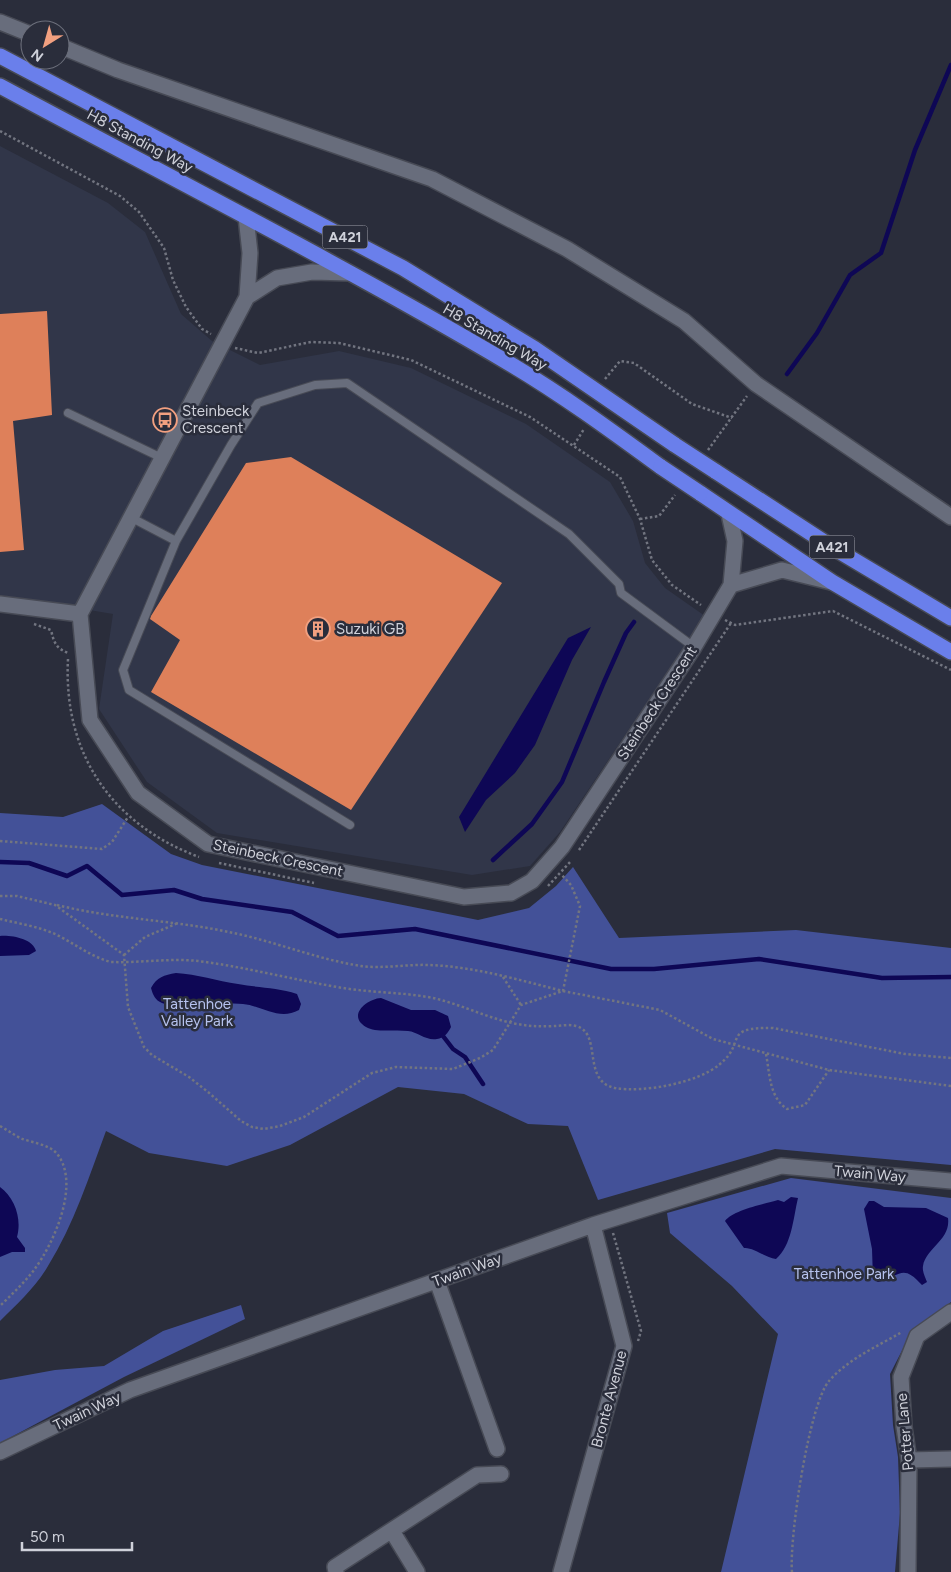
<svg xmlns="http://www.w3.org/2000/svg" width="951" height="1572" font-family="Figtree,sans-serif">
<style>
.built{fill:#313649}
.green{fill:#435198}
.water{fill:#0e0755}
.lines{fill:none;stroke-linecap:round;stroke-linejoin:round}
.stream{stroke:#0e0755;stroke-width:4.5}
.building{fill:#de805a}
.lane-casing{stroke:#474a55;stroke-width:10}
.street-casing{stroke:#474a55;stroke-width:18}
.highway-casing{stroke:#474a55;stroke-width:18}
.path{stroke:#727580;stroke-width:2.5;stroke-dasharray:2.5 2.5;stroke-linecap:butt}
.lane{stroke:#686d7c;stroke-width:8}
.street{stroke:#686d7c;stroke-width:15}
.highway{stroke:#6a7feb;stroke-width:15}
.highway-bridge-casing{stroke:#474a55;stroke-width:18;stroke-linecap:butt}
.highway-bridge{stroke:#6a7feb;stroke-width:15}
.labels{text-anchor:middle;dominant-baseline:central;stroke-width:5;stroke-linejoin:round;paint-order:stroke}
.shield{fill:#2a2d3b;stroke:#9ea0aa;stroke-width:1}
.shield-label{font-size:14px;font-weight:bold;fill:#cfd1da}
.street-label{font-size:15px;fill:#cfd1da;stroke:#2a2d3b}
.poi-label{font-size:15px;fill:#cfd1da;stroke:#2a2d3b;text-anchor:start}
.park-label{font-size:15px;fill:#b6c2ee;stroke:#2a2d3b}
</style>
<rect width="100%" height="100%" fill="#2a2d3b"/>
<path class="built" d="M0,146L108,203L145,232L181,314L212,341L260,365L339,351L411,368L526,424L610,482L633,521L645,563L665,588L705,616L560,832L530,866L472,875L217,833L147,782L99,709L113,614L0,595Z"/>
<path class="green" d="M102,804L171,854L202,865L478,920L529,908L556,886L573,867L619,938L796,930L951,948V1165L775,1149L598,1200L568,1126L528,1124L464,1094L398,1087L290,1145L227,1166L149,1153L106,1131C89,1177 74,1224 48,1266C36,1287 17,1304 0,1321V813L63,817Z
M791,1178L951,1198V1302L911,1333L890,1374L893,1425L898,1457L900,1513L895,1572H721L778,1334L732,1286L670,1233L667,1213Z
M241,1305L245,1319L124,1377L0,1443V1380L55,1370L104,1366L163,1331Z"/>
<path class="water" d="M591,627L572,660L535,745L515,773L486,800L465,832L459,817L568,638Z
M0,936C12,935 33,939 36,951L29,955L0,956Z
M176,973C197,974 217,981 238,984C258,988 277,987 297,994L301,1004L299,1010C279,1021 263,1006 243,1004C220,1001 183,1012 162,1003C155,1000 153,995 151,988C157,977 164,975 176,973Z
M381,998L411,1010H435L448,1016L451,1027C448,1033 444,1038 437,1039C426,1041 418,1032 408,1031C395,1029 376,1033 366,1027C347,1016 366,999 381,998Z
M0,1187C15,1198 22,1219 17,1237L25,1248V1252H12L0,1257Z
M791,1197L798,1198C793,1219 792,1245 776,1259C764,1257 753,1247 744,1248L725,1221C733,1210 764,1204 778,1200L784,1202Z
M869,1201H874L884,1207L926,1208L948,1218C951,1240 926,1248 923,1266C922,1271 925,1277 927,1282L922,1285C902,1263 901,1276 878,1282L873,1279L872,1249L864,1209Z"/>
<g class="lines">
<path class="stream" d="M787,374L817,333L850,275L881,253L915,150L951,65
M493,860L532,824L562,782L604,682L626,633L634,622
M0,862L29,863L67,876L87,866L122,895L174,890L202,899L292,912L338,936L415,929L611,969H654L759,959L882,978L951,977
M443,1036L453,1049L465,1057L483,1084"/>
</g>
<path class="building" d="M47,311L52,415L13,421L24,550L0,552V314Z
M291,457L502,583L351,810L151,692L180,640L150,619L151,616L246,463Z"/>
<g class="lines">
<g class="lane-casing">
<path id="lane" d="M68,413L164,459
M132,518L176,541
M350,825L129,690L123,670L176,541L231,445L258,403L315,385L347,383L569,534L619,584L621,593L694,647"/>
</g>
<g class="street-casing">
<path id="street" d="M0,22L30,34
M60,46L118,70L432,179L567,249L684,321L756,384L951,517
M246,217L250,253L247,297L80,614L90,720L138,793L208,844L464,897L511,893L532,881L562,847L694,647L731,585L735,541L729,514
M247,297L277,278L312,272L349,273
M731,585L782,570L831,582
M0,604L80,614
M437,1281L497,1449
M0,1452L130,1390L593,1225L781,1166L951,1181
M909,1460L951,1459
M392,1531L417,1572
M336,1572L335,1567L477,1475L501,1474
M561,1572L624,1346L593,1225
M908,1572L909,1460L904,1427L901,1377L917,1336L951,1312"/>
</g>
<g class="highway-casing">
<path id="highway" d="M0,56L403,268L535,349L675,445
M0,86C171,178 345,266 512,365C564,396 613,432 661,467
M715,471L832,547L951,618
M700,493L832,582L951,652"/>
</g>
<path class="path" d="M0,131L120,196L139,212L164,248L173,280L186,307L202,329L211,334
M235,348L258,353L311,342L339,343L411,360L530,417L620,477L640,519L652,560L672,585L701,605
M605,379L620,361L634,363L692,404L732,418
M574,445L584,429
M708,450L747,396
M640,519L659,516L675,495
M725,620L735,625L833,611L951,670
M34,624L51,630C54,643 56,648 68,653
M68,659C63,753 111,824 199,857
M0,841L102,849L112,842L128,817
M579,850L731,623
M219,863L314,883
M548,886L571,861
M0,896H17L55,905L124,955L128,1007L144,1047L152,1055L189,1077L208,1092L241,1121L252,1127L264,1129L280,1126L304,1117L372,1073L396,1067L453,1069L480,1058L493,1050L521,1005L563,991L660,1010L713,1039L829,1070L951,1086
M57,905C113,919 172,920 229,932C274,941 316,959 361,966C383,969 407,964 430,965C476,967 519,980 563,991L580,906L571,885L561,874
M0,919C20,924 43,927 61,937C78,946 92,957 111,962C139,963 170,958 198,961C246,967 294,980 343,988C373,993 403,992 433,998C460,1004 485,1017 512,1023C526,1026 539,1027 554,1026C561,1026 569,1024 576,1026C603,1033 581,1081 615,1088C643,1093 698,1083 720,1064C747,1042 721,1027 773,1028L905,1054L951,1058
M124,955L145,937L178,923
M503,977L521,1005
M766,1054C770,1074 769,1097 787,1109L805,1105L829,1070
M0,1126C7,1130 13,1134 20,1138C32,1143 50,1144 58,1155C80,1185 54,1243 34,1270C24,1283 12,1294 0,1306
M613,1233L641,1331L638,1341
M792,1572C789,1539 809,1404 829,1381C848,1359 878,1346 902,1332"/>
<use href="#lane" class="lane"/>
<use href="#street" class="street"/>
<use href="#highway" class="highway"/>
<g class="highway-bridge-casing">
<path id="highway-bridge" d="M675,445L715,471
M661,467L700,493"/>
</g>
<use href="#highway-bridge" class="highway-bridge"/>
</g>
<defs>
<g id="bus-ring" transform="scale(1.25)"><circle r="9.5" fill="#2a2d3b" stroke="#f2a080" stroke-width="1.5"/><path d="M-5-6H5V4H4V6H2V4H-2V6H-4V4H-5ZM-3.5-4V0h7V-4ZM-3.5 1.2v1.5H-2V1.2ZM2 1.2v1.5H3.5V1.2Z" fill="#f2a080"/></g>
<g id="building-ring" transform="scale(1.25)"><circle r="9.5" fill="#2a2d3b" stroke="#f2a080" stroke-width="1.5"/><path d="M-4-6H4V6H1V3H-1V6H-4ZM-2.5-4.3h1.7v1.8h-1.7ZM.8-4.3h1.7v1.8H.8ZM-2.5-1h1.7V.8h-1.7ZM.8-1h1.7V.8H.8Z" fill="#f2a080"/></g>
</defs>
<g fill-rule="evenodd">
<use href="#bus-ring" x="165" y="420"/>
<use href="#building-ring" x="318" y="629"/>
</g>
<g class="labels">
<g class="shield">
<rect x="322.5" y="225.5" width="45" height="23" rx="4"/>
<rect x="809.5" y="535.5" width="45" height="23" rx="4"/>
</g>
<g class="shield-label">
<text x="345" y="237">A421</text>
<text x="832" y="547">A421</text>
</g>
<g class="street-label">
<text transform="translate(140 141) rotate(28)">H8 Standing Way</text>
<text transform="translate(495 337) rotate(30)">H8 Standing Way</text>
<text transform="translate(657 703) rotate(-57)">Steinbeck Crescent</text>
<text transform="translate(278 858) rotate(12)">Steinbeck Crescent</text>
<text transform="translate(870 1174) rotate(5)">Twain Way</text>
<text transform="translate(467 1270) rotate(-20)">Twain Way</text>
<text transform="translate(609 1399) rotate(-75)">Bronte Avenue</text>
<text transform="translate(87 1411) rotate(-25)">Twain Way</text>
<text transform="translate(905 1432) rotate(-95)">Potter Lane</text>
</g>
<g class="poi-label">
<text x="182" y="411">Steinbeck<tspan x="182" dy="17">Crescent</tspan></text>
<text x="336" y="629">Suzuki GB</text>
</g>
<g class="park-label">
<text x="197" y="1004">Tattenhoe<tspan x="197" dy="17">Valley Park</tspan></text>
<text x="844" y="1274">Tattenhoe Park</text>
</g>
</g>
<g transform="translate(45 45) rotate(217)"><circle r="24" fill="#2a2d3b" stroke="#6c6f7b"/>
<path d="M0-4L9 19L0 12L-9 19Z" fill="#f2a080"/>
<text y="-8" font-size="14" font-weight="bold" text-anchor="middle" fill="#cfd1da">N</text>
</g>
<path d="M22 1542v8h110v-8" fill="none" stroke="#cfd1da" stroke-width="2.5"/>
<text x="30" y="1542" font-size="15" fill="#cfd1da" stroke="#2a2d3b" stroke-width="4" paint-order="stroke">50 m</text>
</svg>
